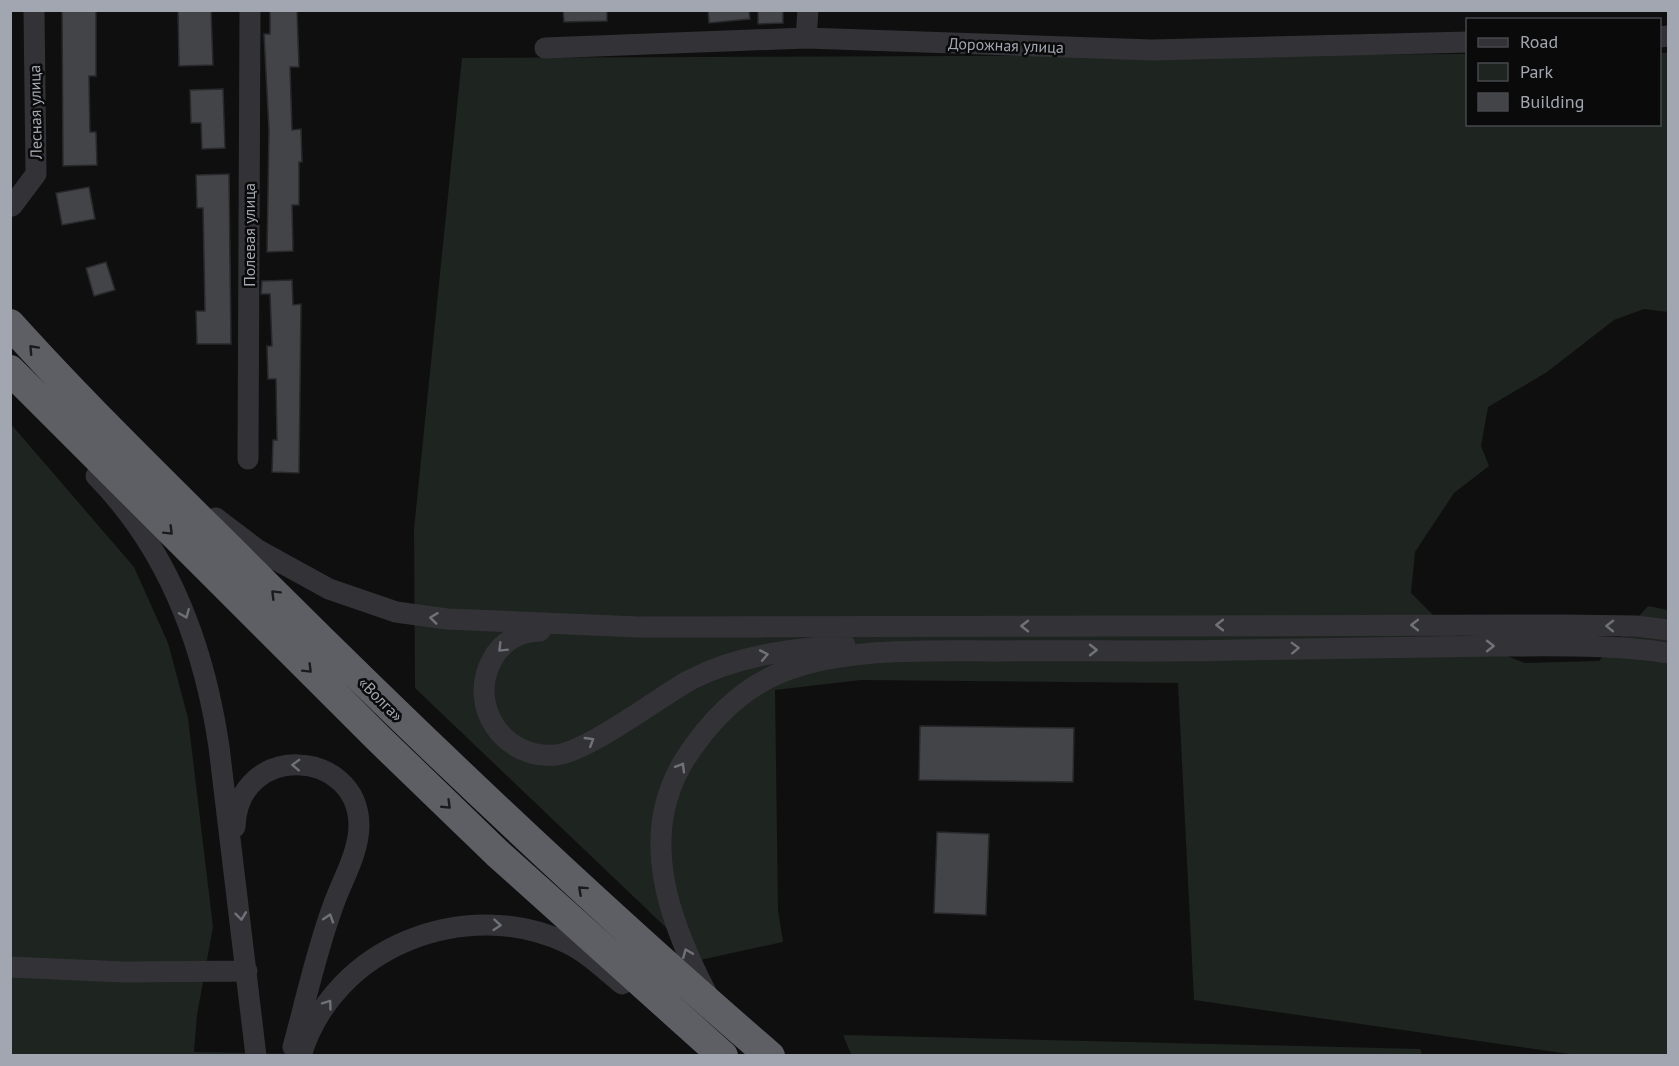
<svg xmlns="http://www.w3.org/2000/svg" width="1679" height="1066" font-family="'PT Sans',sans-serif">
<style>
.green{fill:#1e241f}
.building{fill:#434448;stroke:#29292c;stroke-width:1.5}
.lines{fill:none;stroke-linecap:round;stroke-linejoin:round}
.minor{stroke:#333337;stroke-width:21}
.highway{stroke:#5d5f65;stroke-width:30}
.oneway{stroke:#1b1b1d}
.oneway2{stroke:#70727a}
.labels{text-anchor:middle;dominant-baseline:central;stroke-width:5;stroke-linejoin:round;paint-order:stroke}
.street-label{font-size:16px;fill:#a2a6b0;stroke:#0a0a0b}
</style>
<rect width="100%" height="100%" fill="#0f0f10"/>
<path class="green" d="M1660,53H1668V312L1644,309L1614,320L1547,372L1488,407L1481,446L1489,466L1454,493L1415,552L1411,593L1453,635L1525,663L1599,661L1648,606L1668,610V1055H1576L1194,1000L1178,683L861,680L775,690L778,910L783,942L700,960L415,688L414,529L462,58L1467,54L1468,124H1660Z
M10,423L134,567L168,643L188,718L213,927L197,1015L194,1052L361,1055H11Z
M843,1035L1420,1049L1422,1055L852,1056Z"/>
<path class="building" d="M62,10H96V76H89L90,132H96L97,165L63,166Z
M178,10H211L213,65L179,66Z
M270,10H297L299,67H290L292,130L301,129L302,162H299V205H292L293,251L267,252L269,130L264,34H270Z
M563,10H607V21L564,22Z
M708,10H749L750,19L709,23Z
M758,10H783V23L758,24Z
M223,89L225,148L202,149L201,123H191L190,90Z
M229,174L231,344H197L196,311H205L203,208H197L196,175Z
M89,187L95,219L62,225L56,193Z
M106,262L115,290L94,296L86,268Z
M292,280L293,305L301,304L299,473L272,472L273,440H277L276,379H268L267,346H272L270,294H261L262,281Z
M920,726L1074,728L1073,782L919,780Z
M937,832L989,834L986,915L934,913Z"/>
<g class="lines">
<path class="minor" d="M1660,37L1668,36
M806,38L808,10
M545,48L806,38L1152,50L1468,42
M12,206L36,174L34,10
M248,459L250,10
M96,476C169,550 204,645 219,747L256,1056
M216,518L258,550L329,589L396,612L447,619L639,627L1563,625L1636,626L1668,630
M540,631C520,631 501,642 492,660C467,706 504,760 556,755C587,752 658,698 690,680C738,655 792,649 845,645
M235,827C238,741 358,748 359,825C359,853 342,880 333,906C316,952 306,1000 293,1047
M10,967L124,972L247,971
M707,994C669,921 637,836 685,759C707,725 734,695 771,677C833,646 931,651 998,651C1077,650 1156,652 1235,650C1322,649 1409,647 1496,646C1554,646 1612,644 1668,653
M301,1056C333,946 467,895 567,943C588,953 605,970 622,984"/>
<path class="highway" d="M10,324C93,416 183,502 270,589C432,750 597,907 770,1056
M10,370L378,738L497,853L723,1056"/>
</g>
<defs><path id="oneway-chevron" d="M-2-3.5L2.5 0L-2 3.5" fill="none" stroke-width="1.6" stroke-linecap="round" stroke-linejoin="round" transform="scale(1.5)"/></defs>
<g class="oneway">
<use href="#oneway-chevron" transform="translate(33 349) rotate(-133)"/>
<use href="#oneway-chevron" transform="translate(169 531) rotate(45)"/>
<use href="#oneway-chevron" transform="translate(275 594) rotate(-135)"/>
<use href="#oneway-chevron" transform="translate(308 669) rotate(45)"/>
<use href="#oneway-chevron" transform="translate(447 805) rotate(44)"/>
<use href="#oneway-chevron" transform="translate(582 890) rotate(-138)"/>
</g>
<g class="oneway2">
<use href="#oneway-chevron" transform="translate(185 614) rotate(68)"/>
<use href="#oneway-chevron" transform="translate(434 618) rotate(-173)"/>
<use href="#oneway-chevron" transform="translate(1220 625) rotate(180)"/>
<use href="#oneway-chevron" transform="translate(1415 625) rotate(180)"/>
<use href="#oneway-chevron" transform="translate(1025 626) rotate(180)"/>
<use href="#oneway-chevron" transform="translate(1610 626) rotate(-179)"/>
<use href="#oneway-chevron" transform="translate(1490 646)"/>
<use href="#oneway-chevron" transform="translate(502 648) rotate(135)"/>
<use href="#oneway-chevron" transform="translate(1295 648) rotate(-2)"/>
<use href="#oneway-chevron" transform="translate(1093 650)"/>
<use href="#oneway-chevron" transform="translate(764 655) rotate(-11)"/>
<use href="#oneway-chevron" transform="translate(590 741) rotate(-31)"/>
<use href="#oneway-chevron" transform="translate(296 765) rotate(-178)"/>
<use href="#oneway-chevron" transform="translate(681 767) rotate(-59)"/>
<use href="#oneway-chevron" transform="translate(241 916) rotate(83)"/>
<use href="#oneway-chevron" transform="translate(329 918) rotate(-72)"/>
<use href="#oneway-chevron" transform="translate(497 925) rotate(5)"/>
<use href="#oneway-chevron" transform="translate(687 953) rotate(-112)"/>
<use href="#oneway-chevron" transform="translate(328 1004) rotate(-54)"/>
</g>
<g class="labels">
<g class="street-label">
<text transform="translate(1006 45) rotate(2)">Дорожная улица</text>
<text transform="translate(35 112) rotate(-91)">Лесная улица</text>
<text transform="translate(249 235) rotate(-90)">Полевая улица</text>
<text transform="translate(381 699) rotate(45)">«Волга»</text>
</g>
</g>
<rect width="1679" height="1066" fill="none" stroke="#a2a6b0" stroke-width="24"/>
<rect x="1466" y="18" width="195" height="108" fill="#0a0a0b" stroke="#47484d" stroke-width="1.5"/>
<rect x="1478" y="38" width="30" height="9" fill="#333337" stroke="#47484d" stroke-width="1.5"/>
<text x="1520" y="48" font-size="18" fill="#a2a6b0">Road</text>
<rect x="1478" y="63" width="30" height="18" fill="#1e241f" stroke="#47484d" stroke-width="1.5"/>
<text x="1520" y="78" font-size="18" fill="#a2a6b0">Park</text>
<rect x="1478" y="93" width="30" height="18" fill="#434448" stroke="#47484d" stroke-width="1.5"/>
<text x="1520" y="108" font-size="18" fill="#a2a6b0">Building</text>
</svg>
